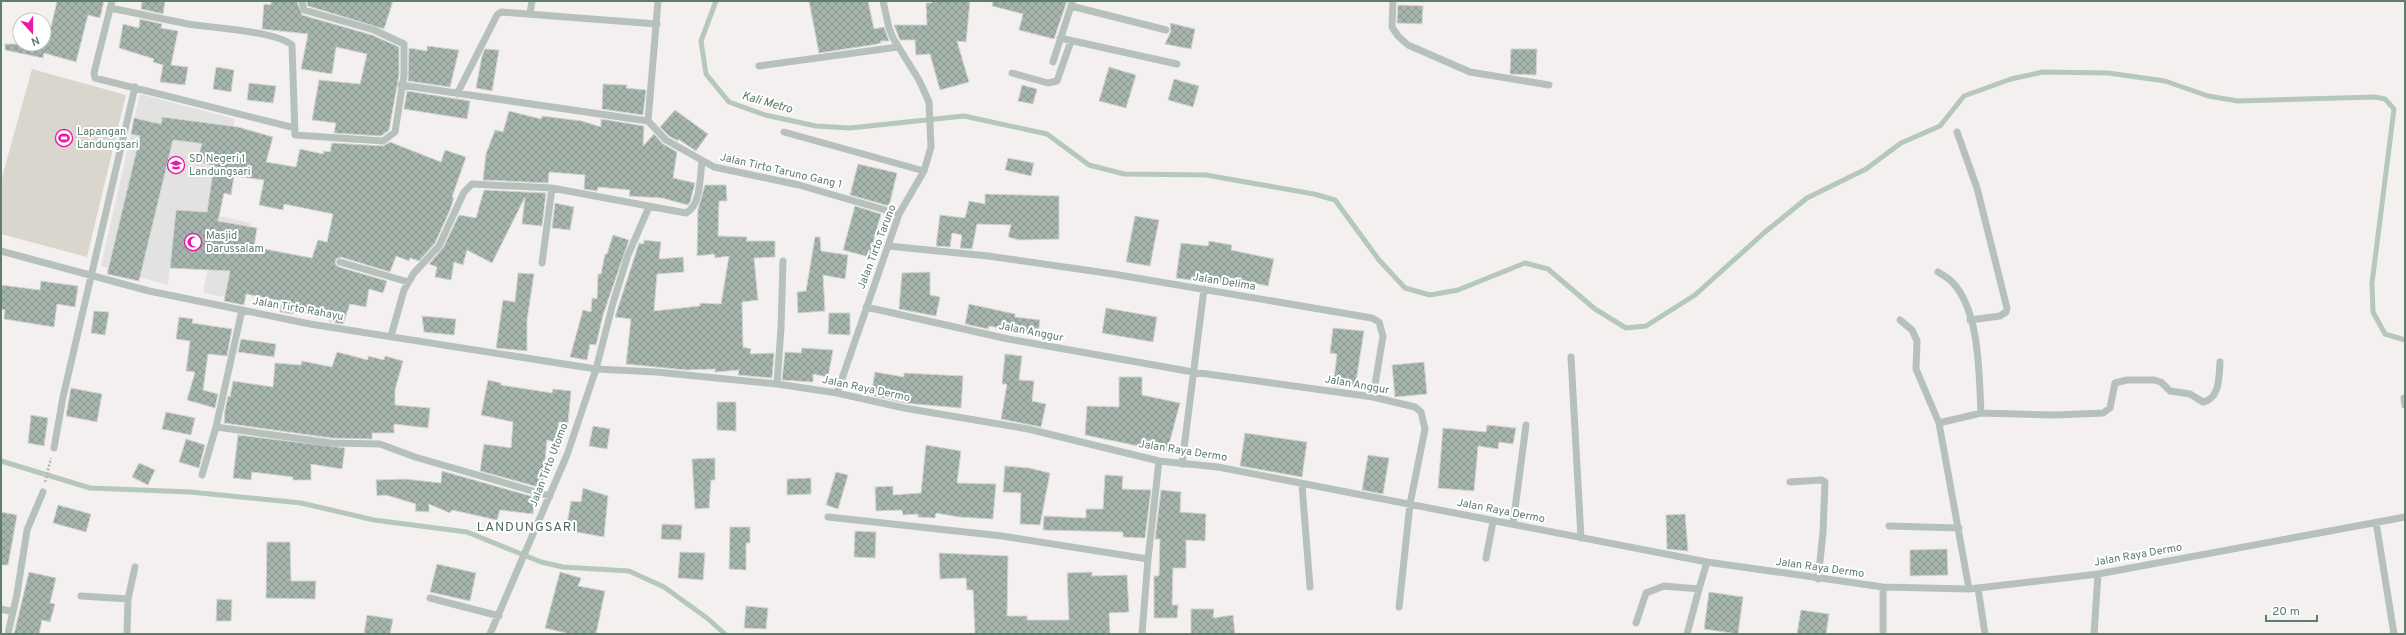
<svg xmlns="http://www.w3.org/2000/svg" width="2406" height="635" font-family="Overpass,sans-serif">
<style>
.built{fill:#e2e2e0}
.green{fill:#dad6ce}
.lines{fill:none;stroke-linecap:round;stroke-linejoin:round}
.stream{stroke:#b5c8bb;stroke-width:5}
.building{fill:url(#building-cross-hatch);stroke:#d5d3d3;fill-rule:evenodd}
.path{stroke:#b0b8b4;stroke-width:2.5;stroke-dasharray:2 2;stroke-linecap:butt}
.minor{stroke:#b7c1bc;stroke-width:7}
.labels{text-anchor:middle;dominant-baseline:central;stroke-width:4;stroke-linejoin:round;paint-order:stroke}
.poi-label{font-size:11px;fill:#5d7d6e;stroke:#fff;text-anchor:start}
.street-label{font-size:11px;fill:#5d7d6e;stroke:#fff}
.water-label{font-size:12px;font-style:italic;fill:#587a64;stroke:#fff}
.quarter-label{font-size:13px;letter-spacing:1px;fill:#50675c;stroke:#fff}
</style>
<defs>
<pattern id="building-cross-hatch" width="8" height="8" patternUnits="userSpaceOnUse"><rect width="8" height="8" fill="#a5b4ac"/><path d="M0 0l8 8M0 8l8-8" fill="none" stroke="#8a9890"/></pattern>
</defs>
<rect width="100%" height="100%" fill="#f4f0f0"/>
<path class="built" d="M140,94L235,119L220,212L176,211L168,285L101,266Z
M219,216L250,223L236,299L203,293Z"/>
<path class="green" d="M32,69L126,95L87,257L1,234V181Z"/>
<g class="lines">
<path class="stream" d="M716,1L701,41L706,74L729,102L765,115L816,126L850,128L964,116L1047,134L1089,165L1124,174L1206,175L1314,194L1335,200L1379,260L1405,288L1430,295L1458,290L1525,263L1548,269L1595,309L1626,328L1646,326L1695,295L1765,232L1807,198L1866,169L1901,143L1940,126L1964,96L2011,79L2043,72L2108,73L2165,81L2208,96L2238,101L2375,97L2385,99L2394,109L2372,283L2373,312L2385,334L2405,340
M1,461L90,488L190,492L301,503L374,520L467,532L541,562L563,567L629,571L664,587L707,618L725,634"/>
</g>
<path class="building" d="M57,1H104L100,18L88,15L76,62L44,53L43,58L5,50V44H44V25L51,27Z
M142,1H165L163,14L141,9Z
M271,1H297L302,15L372,35L399,47V75L389,130L381,136L334,133L336,123L312,120L319,80L360,84L367,54L336,47L332,74L301,69L308,34L262,29L264,4L271,5Z
M307,1H393L384,29L308,6Z
M809,1H868L874,29L884,27L889,41H880L881,43L872,45L819,53Z
M932,1H970L966,42L957,41L969,82L940,90L930,54L916,55L915,40H900L894,25H927L926,3H932Z
M993,1H1067L1054,39L1019,30L1023,14L992,6Z
M1398,5L1423,6L1422,24L1397,23Z
M140,19L162,24L161,28L178,31L171,65L188,67L185,85L160,82L163,65L153,62L154,59L119,48L123,24L139,28Z
M1170,23L1195,29L1191,49L1165,44L1171,31Z
M427,46L459,50L450,87L408,81L409,48L427,51Z
M485,49L499,50L492,91L476,88L482,56Z
M1511,49H1537L1536,75L1510,74Z
M216,67L234,70L231,92L213,89Z
M1109,67L1136,75L1126,108L1099,101Z
M1174,79L1199,86L1193,107L1168,100Z
M249,83L276,86L273,103L247,100Z
M603,84L627,85L626,88L646,90L643,115L602,109Z
M1022,85L1037,89L1033,104L1018,101Z
M407,91L470,101L467,119L404,109Z
M675,110L708,134L696,151L678,139V141L669,136L660,127Z
M509,111L541,119L542,116L582,121L601,127V119L644,126L643,146L654,134L663,144L677,152L673,178L695,183L690,202L688,205L662,198L629,196L630,190L598,187L597,191L584,189L585,175L549,172L548,183L483,180L486,154L495,130L503,132Z
M162,117L238,127L273,137L266,162L296,167L300,149L323,154L324,151L330,152L332,143L383,146L390,142L441,162L445,150L466,157L452,197L454,198L450,210L435,243L419,261L410,258L409,261L396,256L390,272L341,257L336,259L335,264L339,267L387,281L383,293L369,289L366,307L350,304L343,324L330,322L329,318L294,311L293,314L280,312L282,301L246,294L244,305L224,301L230,271L170,268L176,210L207,212L214,166L197,161L202,144L198,143L173,140L139,281L107,274L140,136L131,134L134,118L161,124ZM234,176L264,180L259,205L283,210L284,204L333,214L327,242L318,240L312,258L254,247L257,228L218,221L224,193L231,195Z
M1008,158L1034,163L1031,176L1005,170Z
M858,164L897,173L889,206L850,195Z
M705,185H726L727,201H719L718,236L747,237L746,241H775V257L754,258L758,300L742,302L743,347L751,349L750,354L774,353L772,378L738,375L739,370L715,372V369L686,370L626,364L631,319L615,317L639,243L644,244V240L661,242L659,259L683,257L684,272L657,274L654,311L700,306V303L721,304L729,256L715,258L714,254L697,256L698,209Z
M484,190L546,193L542,226L522,224L525,197L492,263L467,250L463,265L454,262L451,280L435,277L437,267L429,264L443,248L459,215L476,218Z
M985,194L1059,196V239L1019,240L1008,237L1011,225L977,224L972,249L960,248L962,235L952,233L950,247L936,246L940,215L965,218L969,201L985,204Z
M555,203L574,207L570,230L552,228Z
M855,206L881,214L869,257L843,250Z
M1135,216L1159,220L1150,266L1126,262Z
M613,235L629,240L603,315L596,345L590,344L587,360L570,357L583,310L591,312L592,298L597,299L598,274H601L605,254H607Z
M815,237H820L821,251L848,255L845,279L823,275L825,311L798,313L797,292L806,291Z
M1209,241L1232,245L1231,250L1274,259L1268,286L1226,277L1225,283L1199,278L1198,281L1176,278L1181,243L1208,246Z
M930,272V295L940,297L936,316L899,309L902,273Z
M518,273L534,274L527,320V351L496,348L503,300L515,302Z
M41,281L78,286L75,307L57,304L54,327L4,319L5,310L1,309V285L40,290Z
M969,304L1015,314V317L1040,320L1038,335L989,326L988,329L965,324Z
M1106,308L1157,317L1153,342L1102,333Z
M94,311L109,312L105,335L91,333Z
M829,313H850V335L828,334Z
M422,316L456,319L454,335L424,332Z
M179,317L193,319L192,323L232,329L227,356L208,354L203,390L218,394L215,408L187,400L195,372L186,371L190,341L176,339Z
M1333,328L1364,331L1355,388L1333,386L1337,354L1330,353Z
M241,339L276,344L274,357L238,352Z
M802,348L833,350L828,377L813,374V382L782,380L785,352L801,353Z
M337,352L368,360V356L384,360L385,356L403,361L395,390V405L430,408L428,428L394,424V433H372V439L331,438L224,423L225,410L228,396L230,397L233,381L273,387L275,363L301,365L302,361L332,367Z
M1005,354L1022,356L1019,380L1034,381L1032,401L1046,404L1041,427L1001,419L1007,384H1002Z
M1424,362L1427,394L1395,397L1392,365Z
M875,372L904,377V373L963,376L961,408L904,403L871,395Z
M1119,377H1142V395L1180,403L1167,452L1085,435L1087,406L1119,407Z
M488,380L501,383V385L552,393L553,389L571,391L568,423L559,422L555,442L547,440L542,488L480,471L484,444L511,448L513,422L481,415Z
M71,388L102,394L97,422L66,416Z
M717,402H736V431L717,430Z
M166,412L195,418L191,435L162,429Z
M31,415L48,418L44,446L28,443Z
M1487,425L1516,428L1513,444L1499,442L1498,449L1478,446L1474,491L1438,488L1443,428L1486,432Z
M593,426L610,429L607,449L589,446Z
M1245,433L1307,442L1302,477L1240,466Z
M238,435L345,448L342,469L311,464V480H293V477L252,472L251,480L233,478Z
M186,439L205,445L199,468L179,462Z
M926,445L961,451L957,483L996,484L993,519L959,517L936,513L935,518L918,517V514L903,515L902,510L876,511L875,487L893,486V495L921,493Z
M1368,455L1389,458L1383,494L1362,490Z
M715,458V480H711L709,508L695,509L692,459Z
M139,463L155,470L148,485L132,477Z
M1005,466L1029,468L1050,473L1040,525L1020,524L1021,493L1003,492Z
M442,471L534,497L533,514L500,510L497,520L452,510L450,513L429,504V512L415,511L416,504L386,495L377,496L376,480L405,479L441,483Z
M836,472L848,475L838,509L826,505Z
M1105,475L1123,476L1122,489L1151,490L1145,538L1123,537V532L1043,530L1044,516L1086,518V509H1103Z
M811,478V494L787,495V479Z
M583,488L608,496L604,537L566,530L571,501L581,502Z
M1161,490L1181,492L1180,512L1206,514L1205,541L1186,540V568H1173L1172,605H1178L1177,618H1154V576H1159L1160,539H1155Z
M58,505L91,514L86,532L53,523Z
M1,512L17,515L8,565H1Z
M1685,514L1688,551L1667,549L1666,515Z
M662,524L682,525L681,540L661,539Z
M730,527H750V543H746V570L729,569Z
M855,531L876,532L875,558L854,557Z
M267,542H290L291,581H316L315,599L266,598Z
M1947,549L1948,575L1910,576V550Z
M680,552L705,553L703,580L678,578Z
M939,553L1008,556L1007,616H1027V620H1069L1067,573L1092,572V576L1127,575L1129,612L1109,613L1110,634H975L973,590H967L966,578L940,579Z
M437,564L476,573L470,601L430,592Z
M29,572L56,578L50,603L55,604L50,622L42,620L39,634H14Z
M560,572L581,578L578,586L605,591L596,634H570L545,628Z
M1709,592L1743,597L1738,634L1704,629Z
M217,599L232,600L231,621H216Z
M746,606L768,608L766,629L744,628Z
M1191,609H1214L1213,618L1233,615L1235,634H1191Z
M1801,610L1829,614L1826,634H1797Z
M367,615L393,619L390,634H364Z"/>
<g class="lines">
<path class="path" d="M45,482L51,458"/>
<path class="minor" d="M112,1L94,73L95,78L295,128
M658,1L648,121L666,140L714,167L799,185L899,214
M1393,1L1392,27L1398,36L1408,45L1470,72L1549,85
M1071,6L1166,30
M110,8C136,13 162,19 188,24C213,28 275,31 292,45L295,135L383,141L395,132L404,75V44L374,30L304,10L302,1
M530,13L532,1
M1060,38L1177,64
M1053,62L1072,3
M759,66L898,47
M1012,73L1048,83L1057,81L1071,41
M401,85L648,121
M457,94L497,15L501,12L657,24
M784,132L924,171
M1957,132L1977,188L2007,308L2006,312L2000,316L1970,320
M888,246L988,256L1113,274L1372,318L1379,322L1383,336L1373,397
M1,251L149,291L310,324L596,369L656,372L777,384L837,393L904,408L1028,429L1159,461L1218,467L1707,562L1883,587L1969,589L2098,574L2405,517
M340,262L408,282
M542,263L552,188
M1938,272C1943,275 1949,278 1953,283C1980,312 1979,375 1981,413
M866,307L1008,339L1193,372L1373,397L1415,407L1421,412L1425,429L1410,504L1399,607
M1900,320L1912,330L1917,341L1916,369L1939,423L1969,589
M391,336L404,290L414,273L439,246L464,192L472,184L552,188L686,213C701,206 700,176 702,161
M1571,357L1581,538
M777,384L781,328L783,261
M837,393L899,214L924,171L931,147L929,102L919,80L893,38L889,28L883,1
M2404,398L2405,405
M1939,423L1981,413L2055,415L2103,413L2110,408L2115,383L2127,380H2154L2161,382L2170,391L2190,394L2203,402C2220,399 2219,376 2220,362
M216,427L331,443L380,444L415,457L550,496
M54,448L63,397L135,87
M1182,464L1204,289
M202,475L216,427L242,310
M1790,482L1821,480L1825,482L1823,533L1818,579
M1302,485L1310,587
M828,517L1002,536L1148,559
M2376,522L2394,634
M1513,524L1526,425
M1889,526L1959,528
M1486,558L1493,522
M1883,587V634
M1978,588L1985,634
M81,596L128,599
M430,598L499,616
M1,609L13,612
M1636,623L1646,593L1664,586L1699,589L1707,562
M8,634L17,594L27,530L43,492
M127,634L128,599L135,567
M490,634L567,455L596,369L613,303L628,255L649,207
M1142,634L1148,559L1159,461
M1687,634L1699,589
M2094,634L2098,574"/>
</g>
<defs>
<g id="stadium-ring" transform="scale(0.9)"><circle r="9.5" fill="#fff" stroke="#ee16a7" stroke-width="1.5"/><path d="M0-5a6.5 5 0 1 0 0 10a6.5 5 0 1 0 0-10ZM-3.5-1.8h7v3.6h-7Z" fill="#ee16a7"/></g>
<g id="school-ring" transform="scale(0.9)"><circle r="9.5" fill="#fff" stroke="#ee16a7" stroke-width="1.5"/><path d="M0-5L7-2L0 1L-7-2ZM-4 1L0 2.5L4 1V4Q0 6-4 4Z" fill="#ee16a7"/></g>
<g id="mosque-ring" transform="scale(0.9)"><circle r="9.5" fill="#fff" stroke="#ee16a7" stroke-width="1.5"/><path d="M3.5-4.9A6 6 0 1 0 3.5 4.9A5 5 0 1 1 3.5-4.9Z" fill="#ee16a7"/></g>
</defs>
<g fill-rule="evenodd">
<use href="#stadium-ring" x="64" y="138"/>
<use href="#school-ring" x="176" y="165"/>
<use href="#mosque-ring" x="193" y="242"/>
</g>
<g class="labels">
<g class="poi-label">
<text x="77" y="132">Lapangan<tspan x="77" dy="13">Landungsari</tspan></text>
<text x="189" y="159">SD Negeri 1<tspan x="189" dy="13">Landungsari</tspan></text>
<text x="206" y="236">Masjid<tspan x="206" dy="13">Darussalam</tspan></text>
</g>
<g class="street-label">
<text transform="translate(781 171) rotate(13)">Jalan Tirto Taruno Gang 1</text>
<text transform="translate(877 247) rotate(-69)">Jalan Tirto Taruno</text>
<text transform="translate(1224 282) rotate(9)">Jalan Delima</text>
<text transform="translate(298 309) rotate(10)">Jalan Tirto Rahayu</text>
<text transform="translate(1031 332) rotate(11)">Jalan Anggur</text>
<text transform="translate(1357 385) rotate(10)">Jalan Anggur</text>
<text transform="translate(866 389) rotate(12)">Jalan Raya Dermo</text>
<text transform="translate(1183 451) rotate(9)">Jalan Raya Dermo</text>
<text transform="translate(549 465) rotate(-69)">Jalan Tirto Utomo</text>
<text transform="translate(1501 511) rotate(11)">Jalan Raya Dermo</text>
<text transform="translate(2138 555) rotate(-10)">Jalan Raya Dermo</text>
<text transform="translate(1820 568) rotate(8)">Jalan Raya Dermo</text>
</g>
<g class="water-label">
<text transform="translate(767 103) rotate(16)">Kali Metro</text>
</g>
<g class="quarter-label">
<text x="527" y="528">LANDUNGSARI</text>
</g>
</g>
<rect width="2406" height="635" fill="none" stroke="#5d7d6e" stroke-width="4"/>
<g transform="translate(32 32) rotate(159)"><circle r="19" fill="#ffffff" stroke="#becbc5"/>
<path d="M0-3L7 15L0 10L-7 15Z" fill="#ee16a7"/>
<text y="-6" font-size="11" font-weight="bold" text-anchor="middle" fill="#5d7d6e">N</text>
</g>
<path d="M2266 615v6h51v-6" fill="none" stroke="#5d7d6e" stroke-width="2"/>
<text x="2272" y="615" font-size="12" fill="#5d7d6e" stroke="#ffffff" stroke-width="3" paint-order="stroke">20 m</text>
</svg>
